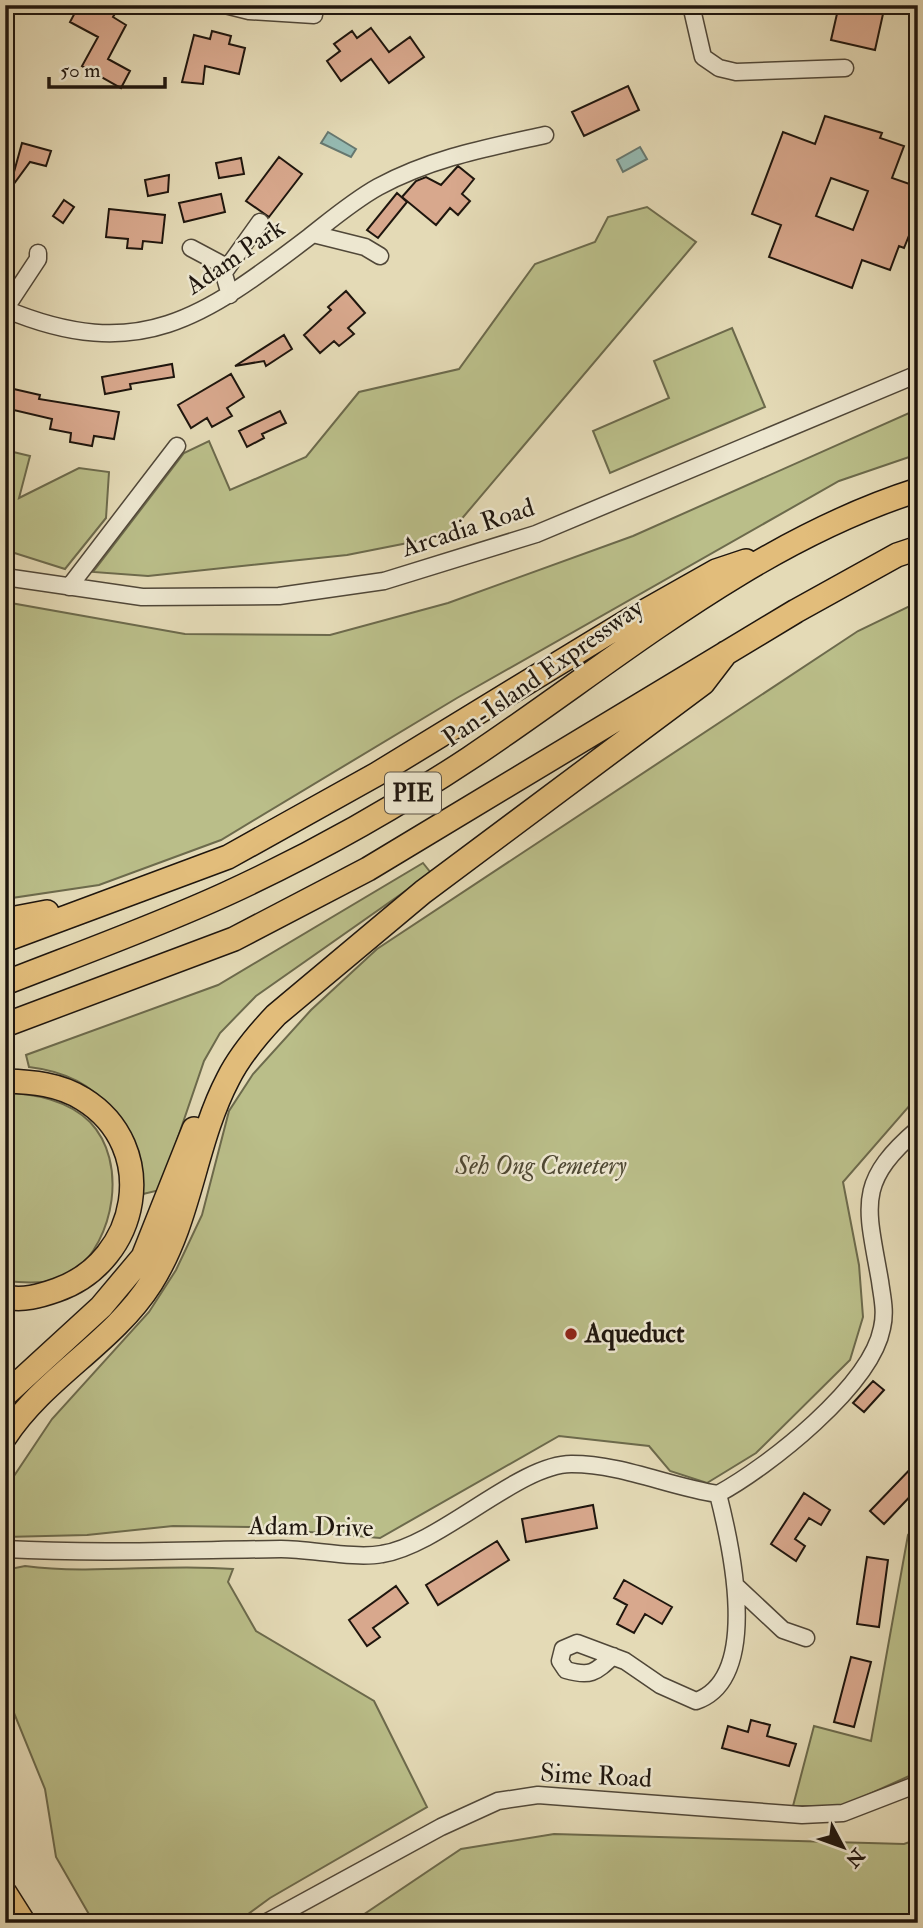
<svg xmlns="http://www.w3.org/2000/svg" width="923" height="1928" font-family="'IM FELL Double Pica',serif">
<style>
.green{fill:#babe89;stroke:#6c6a4c;stroke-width:2}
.water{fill:#95bab2;stroke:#667870;stroke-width:2}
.building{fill:#d8a88d;stroke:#1f160e;stroke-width:2;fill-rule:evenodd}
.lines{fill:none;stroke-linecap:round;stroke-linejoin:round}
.minor-casing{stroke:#504738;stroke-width:19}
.highway-casing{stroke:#1f160e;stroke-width:26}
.minor{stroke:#ede7d0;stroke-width:16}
.highway{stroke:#e2bd7b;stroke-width:23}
.poi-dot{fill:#8f2418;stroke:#ede7d0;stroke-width:2.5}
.labels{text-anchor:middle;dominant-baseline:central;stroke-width:5;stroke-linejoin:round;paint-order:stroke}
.shield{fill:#ede7d0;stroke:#5d5548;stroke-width:2}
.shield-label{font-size:24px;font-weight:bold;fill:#1f160e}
.street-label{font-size:26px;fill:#1f160e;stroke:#ede7d0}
.park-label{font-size:26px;font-style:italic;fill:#4e4833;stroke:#ede7d0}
.poi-label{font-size:26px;font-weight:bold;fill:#1f160e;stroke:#ede7d0;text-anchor:start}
</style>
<rect width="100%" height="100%" fill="#e4dab6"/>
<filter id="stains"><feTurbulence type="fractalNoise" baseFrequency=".00286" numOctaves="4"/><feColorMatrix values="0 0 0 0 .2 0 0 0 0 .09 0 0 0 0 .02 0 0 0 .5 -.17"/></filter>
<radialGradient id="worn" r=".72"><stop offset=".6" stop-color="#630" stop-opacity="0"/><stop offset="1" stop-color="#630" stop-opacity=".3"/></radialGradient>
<path class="green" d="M647,207L696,242L448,535L347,555L148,576L93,572L184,453L209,441L230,490L306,457L359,392L459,369L535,264L595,242L608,217Z
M732,328L765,407L610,473L593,431L669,398L654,361Z
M918,409V454L839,481L457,698L221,840L99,885L5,899V602L185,634L330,635L448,603L633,536Z
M5,450L30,456L19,498L79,468L109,472L106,518L65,569L5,550Z
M918,602V1096L843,1182L859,1265L863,1317L850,1360L756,1453L707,1483L670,1471L649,1446L559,1436L380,1538L251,1527L173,1526L87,1535L5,1537V1499L12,1479L52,1419L149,1312L176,1270L202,1215L229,1111L253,1074L311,1010L377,949L858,631Z
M423,863L431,873L256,996L220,1033L204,1061L160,1190L143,1194C133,1125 104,1076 29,1067L26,1055L218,985Z
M5,1093C34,1093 69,1101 90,1122C128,1162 115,1240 73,1273C57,1285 25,1283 5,1281Z
M918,1522V1772L843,1806H793L814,1726L871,1741L908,1535Z
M25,1566C95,1575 164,1563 233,1569L228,1582L256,1631L374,1701L427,1807L270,1898L236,1923H94L56,1857L45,1789L5,1691V1570Z
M554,1834L904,1844L918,1839V1923H351L461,1849Z"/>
<path class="water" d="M328,132L356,149L351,157L321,143Z
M640,147L647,159L623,172L617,160Z"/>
<path class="building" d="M79,5H109L117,10L113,17L126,25L108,59L130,71L121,88L82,66L98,37L70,22Z
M839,5H885L875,50L831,40Z
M371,28L389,52L410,37L424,57L389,83L371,59L341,81L327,61L340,51L334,44L352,31L357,38Z
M212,31L231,36L229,44L245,48L239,74L205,66L203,84L182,82L194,35L210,39Z
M628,86L639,110L584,136L572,112Z
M825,116L882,133L880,138L904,146L892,178L918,187L910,216L916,218L904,248L899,246L890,270L862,260L852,288L769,257L781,225L752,214L783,132L815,144ZM831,178L868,191L853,230L816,216Z
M22,143L51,151L46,166L30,162L5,196V166L14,172Z
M279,157L302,174L269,217L246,201Z
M241,158L244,174L219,178L216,163Z
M458,166L474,179L462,194L470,201L458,215L450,208L436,225L402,197L416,181L426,177L441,185Z
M169,175L168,192L148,196L145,180Z
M397,193L407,202L378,238L367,230Z
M221,194L225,212L184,222L179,203Z
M64,200L74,207L63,223L53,216Z
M109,209L165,215L162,243L143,241L142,249L127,248L128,239L106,237Z
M346,291L365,313L348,328L354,334L339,346L334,341L320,353L304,335L331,310L328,307Z
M284,335L292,349L266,366L264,361L235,366Z
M172,364L174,377L130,384L131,389L105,394L102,377Z
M231,374L244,397L227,408L232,416L212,427L207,418L191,428L178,405Z
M5,387L40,395L39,399L119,412L114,439L94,436L92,446L70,442L71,433L50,429L52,419L5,408Z
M280,411L286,423L262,434L264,438L247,447L239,431Z
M873,1381L884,1390L864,1412L853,1403Z
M918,1461V1488L884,1524L870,1511Z
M804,1493L830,1510L821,1525L809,1518L795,1539L805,1546L796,1561L771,1544Z
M593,1505L597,1528L526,1542L522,1519Z
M497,1541L509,1560L438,1605L426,1585Z
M867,1557L888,1560L879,1627L857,1624Z
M624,1580L672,1607L662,1624L645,1614L634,1633L617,1624L627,1605L614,1598Z
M396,1586L408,1603L373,1628L380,1637L367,1646L349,1620Z
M851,1657L871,1662L854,1727L834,1722Z
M751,1720L770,1725L767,1736L796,1744L789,1766L722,1748L728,1726L748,1732Z"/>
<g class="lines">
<g class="minor-casing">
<path id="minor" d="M225,5L249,11L314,15
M691,5L703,57L719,68L736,72L845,68
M313,234L365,247L380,256
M191,248L221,264L230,295
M225,271L260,222
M5,309C139,365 204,317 309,237C332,219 353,201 378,187C432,158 486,148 545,135
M5,309L38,259V253
M5,577L142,597L279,596L384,581L536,534L918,374
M69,587L177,446
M5,1549C97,1554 189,1550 281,1549C311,1549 354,1559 382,1554C440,1545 520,1463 572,1464C622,1464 670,1487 718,1494C768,1467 871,1386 882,1328C886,1311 882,1297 880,1281C867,1206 855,1183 918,1129
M736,1586L783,1630L806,1638
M613,1656C595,1673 590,1677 566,1670L560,1661L563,1649L577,1643L625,1661L660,1685L696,1701C762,1678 731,1545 718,1494
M265,1923L441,1827L498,1801L538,1795L802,1815L843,1813L918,1784"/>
</g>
<g class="highway-casing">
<path id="highway" d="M5,920L47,912
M5,940L228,857L377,774L631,619L716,571L746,561
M5,983C79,954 154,927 226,894C311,855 393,809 470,758C614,662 751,543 918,490
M5,1025L234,939L368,869L796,611L897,555L918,548
M5,1081C33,1082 59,1084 83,1099C161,1147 140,1261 57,1290C40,1296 23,1301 5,1297
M5,1395L101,1307L143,1257L194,1129
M5,1437C44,1377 113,1343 151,1283C191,1220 194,1144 228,1079C240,1055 257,1035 276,1015L423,892L703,683L726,653
M5,1893L24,1923"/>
</g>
<use href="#minor" class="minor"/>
<use href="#highway" class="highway"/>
</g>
<circle class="poi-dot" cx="571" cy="1334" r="7"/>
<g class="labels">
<rect class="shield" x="385" y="772.5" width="56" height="41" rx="5"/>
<g class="shield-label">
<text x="413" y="793">PIE</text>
</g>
<g class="street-label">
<text transform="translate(235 257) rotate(-34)">Adam Park</text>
<text transform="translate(468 528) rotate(-18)">Arcadia Road</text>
<text transform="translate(543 673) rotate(-35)">Pan-Island Expressway</text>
<text transform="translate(311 1527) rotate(1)">Adam Drive</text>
<text transform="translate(596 1776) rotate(3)">Sime Road</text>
</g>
<g class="park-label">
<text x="541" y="1166">Seh Ong Cemetery</text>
</g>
<g class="poi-label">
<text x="585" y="1334">Aqueduct</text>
</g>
</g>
<rect width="923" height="1928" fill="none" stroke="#e4dab6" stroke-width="28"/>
<rect x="7" y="7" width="909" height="1914" fill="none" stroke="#1f160e" stroke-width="3.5"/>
<rect x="14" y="14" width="895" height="1900" fill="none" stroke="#1f160e" stroke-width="2"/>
<g transform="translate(843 1847) rotate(131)" stroke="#ede7d0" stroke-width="5" paint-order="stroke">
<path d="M0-5L12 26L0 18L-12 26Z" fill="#1f160e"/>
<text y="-10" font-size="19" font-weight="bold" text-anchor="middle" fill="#1f160e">N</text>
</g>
<path d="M49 77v10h116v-10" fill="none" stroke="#1f160e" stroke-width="3.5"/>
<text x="60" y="77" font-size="21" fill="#1f160e" stroke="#ede7d0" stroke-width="5" paint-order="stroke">50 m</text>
<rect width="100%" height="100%" filter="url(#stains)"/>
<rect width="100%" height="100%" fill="url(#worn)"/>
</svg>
